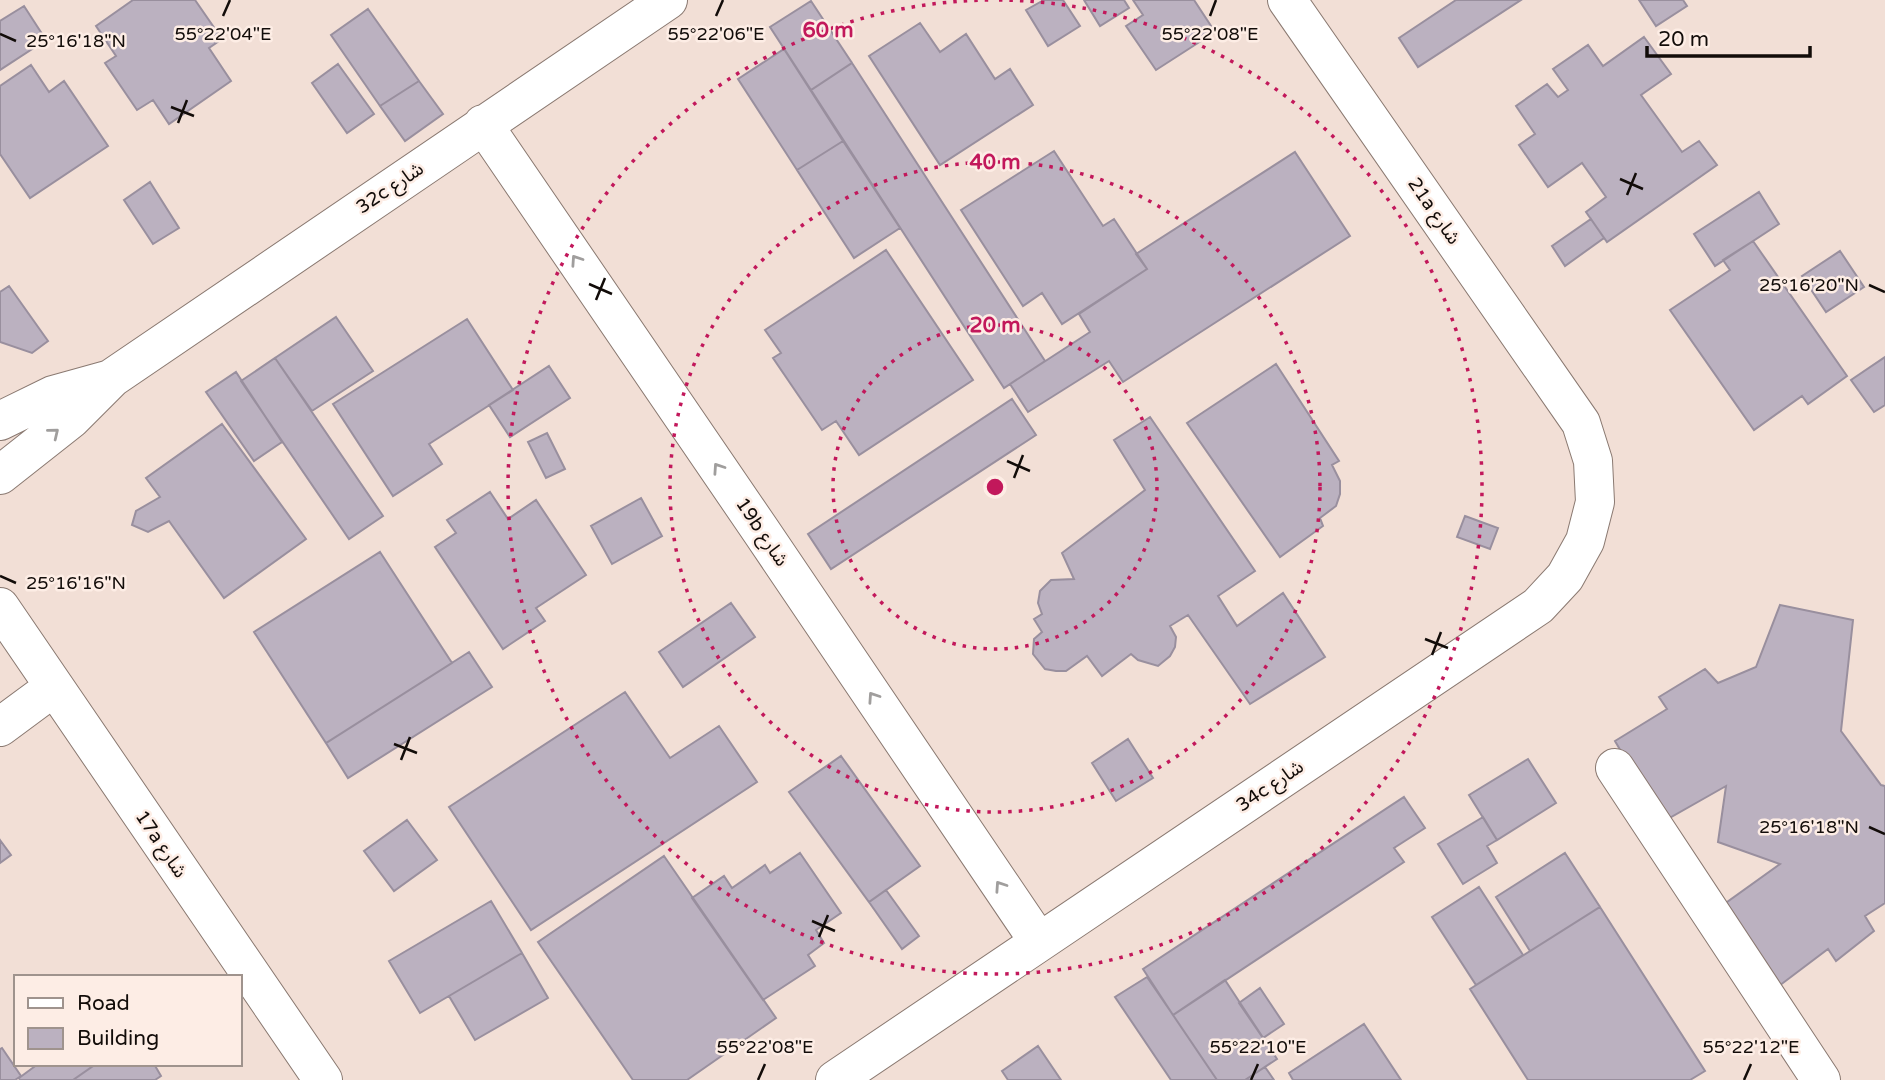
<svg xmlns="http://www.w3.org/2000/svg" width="1885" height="1080" font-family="'Varela Round','Noto Sans Arabic',sans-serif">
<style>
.building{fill:#bbb1c0;stroke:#998f9e;stroke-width:2}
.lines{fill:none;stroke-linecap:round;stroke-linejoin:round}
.minor-casing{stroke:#8a7971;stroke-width:40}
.minor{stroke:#fff;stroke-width:38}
.oneway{stroke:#a09e9d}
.ticks{fill:none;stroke:#120c09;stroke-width:2.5}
.ring{fill:none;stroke:#c2185b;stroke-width:3.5;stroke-dasharray:3.5 7}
.labels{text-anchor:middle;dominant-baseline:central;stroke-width:5;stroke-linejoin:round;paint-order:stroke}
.street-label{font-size:19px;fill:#120c09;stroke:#fdede5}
.ticks-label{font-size:18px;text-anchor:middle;fill:#120c09;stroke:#fdede5;stroke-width:5;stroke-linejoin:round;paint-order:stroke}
.centre{fill:#c2185b;stroke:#fdede5;stroke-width:3.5}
.ring-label{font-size:21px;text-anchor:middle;font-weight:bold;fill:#c2185b;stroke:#fdede5;stroke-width:5;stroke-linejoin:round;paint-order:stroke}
</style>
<rect width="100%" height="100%" fill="#f2dfd6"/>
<path class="building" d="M133,0H195L222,39L209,48L231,81L169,124L153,100L137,110L105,63L116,56L96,26Z
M1044,0H1063L1080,26L1048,46L1026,10Z
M1084,0H1124L1129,8L1100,26Z
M1133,0H1194L1215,32L1156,70L1126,26L1143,15Z
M1456,0H1521L1418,67L1399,38Z
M1639,0H1683L1687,6L1656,26Z
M811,1L852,63L811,90L770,27Z
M24,6L46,40L0,70V21Z
M368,9L419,81L380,106L331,35Z
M920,23L940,52L966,34L995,79L1010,69L1033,105L940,165L869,56Z
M1644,37L1671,74L1641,95L1682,152L1699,141L1717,165L1607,242L1586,212L1606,197L1582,163L1548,187L1519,145L1535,134L1516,106L1547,84L1558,97L1568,90L1553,69L1588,45L1603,66Z
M784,49L843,141L797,170L738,79Z
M852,63L1045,361L1004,388L811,90Z
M338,64L374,114L347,133L312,83Z
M31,65L49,92L64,81L108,146L30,198L0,154V86Z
M419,81L443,114L405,141L380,106Z
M843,141L900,228L854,258L797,170Z
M1054,151L1103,226L1114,219L1147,269L1062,324L1042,293L1023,306L961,210Z
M1295,152L1350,236L1123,382L1109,361L1028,412L1010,384L1090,332L1079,314L1147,269L1136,254Z
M150,182L179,228L153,244L124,200Z
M1759,192L1779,224L1715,266L1694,234Z
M1591,219L1604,238L1565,266L1552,246Z
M1753,241L1847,376L1808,404L1802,396L1754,430L1670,310L1730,270L1723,260Z
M886,250L973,380L859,455L836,421L822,430L773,358L781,353L765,330Z
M1840,251L1864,287L1826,312L1802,276Z
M9,286L48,341L32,353L0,342V292Z
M336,317L373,371L312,411L275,358Z
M467,319L513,390L429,444L442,464L393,496L333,404Z
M1885,357V405L1874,412L1851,380Z
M275,358L383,516L349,539L241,381Z
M1276,364L1339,461L1332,465L1340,481V494L1336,506L1320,518L1323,526L1280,557L1187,423Z
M549,366L570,398L510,437L489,405Z
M236,372L282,442L254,461L206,392Z
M1012,399L1036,435L831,569L808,534Z
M1150,417L1255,571L1218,596L1237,626L1283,593L1325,657L1250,704L1188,615L1170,626L1176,637L1175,647L1170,656L1158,666L1138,660L1131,654L1102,676L1087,656L1066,671H1056L1045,669L1033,654L1034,639L1042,632L1034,619L1042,614L1038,603L1040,591L1051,580L1074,579L1062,553L1145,490L1114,440Z
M222,424L306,539L224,598L169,521L148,532L132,525L136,511L160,497L146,478Z
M547,433L565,469L546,478L528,442Z
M490,492L508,519L536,500L586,575L536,608L545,621L503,649L435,547L456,533L447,520Z
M641,498L662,536L612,564L591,526Z
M1465,516L1498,528L1490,549L1457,537Z
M380,552L452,663L326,743L254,632Z
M731,603L755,637L683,687L659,652Z
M1780,605L1853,620L1841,731L1881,785L1885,786V903L1865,916L1874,931L1836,961L1828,949L1779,986L1716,910L1780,864L1718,842L1726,786L1657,825L1636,777L1615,741L1667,709L1659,697L1705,669L1718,683L1756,667Z
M469,652L492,687L348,778L326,743Z
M625,692L670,758L719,726L757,782L531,930L449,807Z
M1128,739L1153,778L1116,801L1092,763Z
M841,756L920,866L869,902L789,792Z
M1528,759L1556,803L1497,840L1469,795Z
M1404,797L1425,828L1394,848L1404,862L1173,1015L1143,969Z
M1483,817L1497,840L1487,846L1497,863L1463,884L1438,844Z
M407,820L437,860L394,891L364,851Z
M0,840L11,855L0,863Z
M800,853L841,913L816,930L824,943L808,955L815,966L763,1000L692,898L724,876L732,888L765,865L770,873Z
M1565,853L1600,907L1530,951L1496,897Z
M664,856L776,1018L687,1080H633L538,942Z
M1479,887L1523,955L1476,985L1432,917Z
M886,890L919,936L902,949L869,902Z
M491,901L522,953L420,1013L389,961Z
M1600,907L1705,1071L1690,1080H1528L1470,989Z
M522,953L548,998L475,1040L449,996Z
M1147,977L1173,1015L1217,1080H1171L1115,997Z
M1225,980L1277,1059L1245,1080H1217L1173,1015Z
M1260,988L1284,1024L1263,1038L1239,1003Z
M1364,1024L1401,1080H1293L1289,1073Z
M1038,1046L1061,1080H1008L1002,1071Z
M2,1048L21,1076L15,1080H0V1049Z
M38,1064H96L73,1080H20L19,1078Z
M96,1064H154L161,1076L155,1080H73Z
M1265,1067L1274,1080H1245Z"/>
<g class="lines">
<g class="minor-casing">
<path id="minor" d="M483,124L761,531L1039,942
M0,421L53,395L107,380
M0,475L71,419L112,378L668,0
M0,607L323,1080
M0,727L54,687
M1615,768L1821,1080
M835,1080L1538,606L1565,577L1585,541L1595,502L1593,461L1581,423L1287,0"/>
</g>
<use href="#minor" class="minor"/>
</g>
<defs><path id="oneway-chevron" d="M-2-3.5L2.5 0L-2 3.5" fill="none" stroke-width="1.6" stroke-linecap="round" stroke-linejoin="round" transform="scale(1.75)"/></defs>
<g class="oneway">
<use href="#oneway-chevron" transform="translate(576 260) rotate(-124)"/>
<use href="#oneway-chevron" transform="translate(54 433) rotate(-39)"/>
<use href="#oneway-chevron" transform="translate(718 468) rotate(-124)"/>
<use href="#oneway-chevron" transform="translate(873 697) rotate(-124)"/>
<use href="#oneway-chevron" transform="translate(1000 886) rotate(-124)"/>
</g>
<path class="ticks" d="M223,16L230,0M716,16L723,0M1210,16L1216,0M0,34L16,41M171,107L194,116M178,123L187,100M1620,179L1643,189M1627,195L1636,173M589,284L612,294M1869,285L1885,292M596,300L605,278M1007,461L1030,471M1014,478L1023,455M0,576L16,583M1425,639L1448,648M1432,655L1441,632M394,744L417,753M401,760L410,737M1869,827L1885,834M812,921L835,931M819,937L828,915M758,1080L765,1064M1251,1080L1258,1064M1744,1080L1751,1064"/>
<g class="ring">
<circle cx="995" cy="487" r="162"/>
<circle cx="995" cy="487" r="325"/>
<path d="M999 0A487 487 0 1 1 991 0"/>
</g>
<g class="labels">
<g class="street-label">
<text transform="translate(390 188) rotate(-34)">32c شارع</text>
<text transform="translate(1434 211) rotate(55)">21a شارع</text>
<text transform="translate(762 532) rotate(56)">19b شارع</text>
<text transform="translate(1270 786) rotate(-34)">34c شارع</text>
<text transform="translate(161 844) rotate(56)">17a شارع</text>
</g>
</g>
<g class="ticks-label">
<text x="223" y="40">55°22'04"E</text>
<text x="716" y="40">55°22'06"E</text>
<text x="1210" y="40">55°22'08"E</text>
<text x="76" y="47">25°16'18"N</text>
<text x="1809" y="291">25°16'20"N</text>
<text x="76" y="589">25°16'16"N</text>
<text x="1809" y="833">25°16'18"N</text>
<text x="765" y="1053">55°22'08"E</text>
<text x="1258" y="1053">55°22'10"E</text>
<text x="1751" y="1053">55°22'12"E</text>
</g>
<circle cx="995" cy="487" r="10" class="centre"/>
<g class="ring-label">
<text x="828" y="37">60 m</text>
<text x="995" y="169">40 m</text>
<text x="995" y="332">20 m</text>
</g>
<rect x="14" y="975" width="228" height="91" fill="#fdede5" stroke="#9f938d" stroke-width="2"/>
<rect x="28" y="998" width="35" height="10" fill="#ffffff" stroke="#9f938d" stroke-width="2"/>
<text x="77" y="1010" font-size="21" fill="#120c09">Road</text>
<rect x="28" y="1028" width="35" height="21" fill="#bbb1c0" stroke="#9f938d" stroke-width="2"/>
<text x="77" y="1045" font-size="21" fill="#120c09">Building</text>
<path d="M1647 46v10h163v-10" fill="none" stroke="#120c09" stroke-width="3.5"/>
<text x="1658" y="46" font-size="21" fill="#120c09" stroke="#fdede5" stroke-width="5" paint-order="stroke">20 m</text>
</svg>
